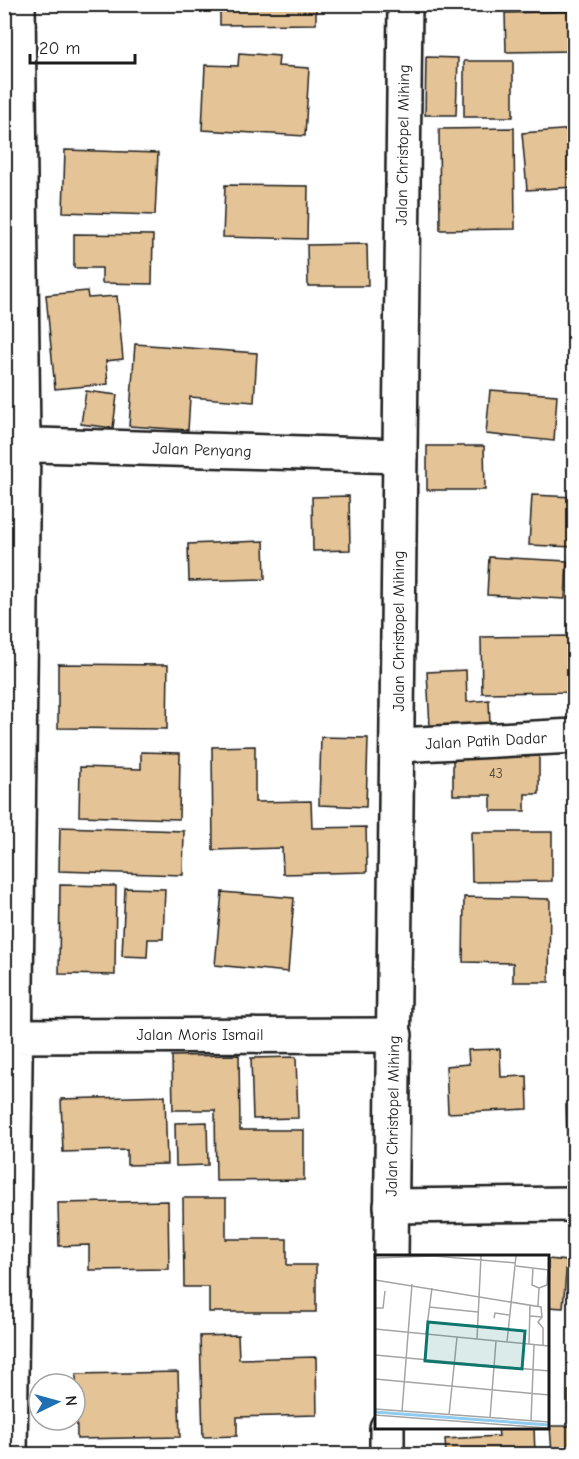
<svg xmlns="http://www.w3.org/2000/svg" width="579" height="1459" font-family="'Comic Neue',sans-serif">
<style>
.building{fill:#e4c396;stroke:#1c1c1c;stroke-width:1.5}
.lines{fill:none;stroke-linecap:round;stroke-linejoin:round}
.minor-casing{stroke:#1c1c1c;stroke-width:38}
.tertiary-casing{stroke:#1c1c1c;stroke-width:38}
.minor{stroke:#fff;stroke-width:33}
.tertiary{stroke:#fff;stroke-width:33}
.labels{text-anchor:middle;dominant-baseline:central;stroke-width:4.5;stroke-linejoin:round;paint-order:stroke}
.number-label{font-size:14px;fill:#4e463a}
.street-label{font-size:16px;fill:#1c1c1c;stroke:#fff}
.inset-river{fill:none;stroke:#90cbf0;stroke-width:3}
.inset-road{fill:none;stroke:#a4a4a4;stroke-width:1.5}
.view{fill:#0f766e;fill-opacity:0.15;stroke:#0f766e;stroke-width:3}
.inset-edge{fill:none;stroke:#1c1c1c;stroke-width:3}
</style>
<rect width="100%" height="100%" fill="#fff"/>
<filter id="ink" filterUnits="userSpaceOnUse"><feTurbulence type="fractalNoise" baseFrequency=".0167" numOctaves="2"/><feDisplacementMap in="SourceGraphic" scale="12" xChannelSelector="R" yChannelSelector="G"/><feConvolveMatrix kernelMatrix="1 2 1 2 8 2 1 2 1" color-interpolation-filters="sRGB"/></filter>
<g filter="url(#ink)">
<path class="building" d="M220,4H316V24L220,25Z
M573,11L574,51L506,52L505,13Z
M239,53L279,56L278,66L309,68L305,136L202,130L205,65L238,66Z
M426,57L458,58L456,115H425Z
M464,61H513V117H464Z
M514,128L515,229L440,230L439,129Z
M574,129V187L527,190L522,133Z
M65,150L158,153L155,215L63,212Z
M225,185L308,186L307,239L223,237Z
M74,234L153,235L152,284L102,283V268H74Z
M367,244L368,286H308L307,245Z
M87,291L88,298L117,296L123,359L106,361L108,384L55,389L46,295Z
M135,344L257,353L254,402L190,397L188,430L129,426Z
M490,390L557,395L554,441L486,434Z
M86,391L117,395L113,428L81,424Z
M574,395V450H571Z
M427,446H484L485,490H427Z
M532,495L574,497V547L529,545Z
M349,496L350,550L313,551L312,497Z
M264,541L265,579L189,581L188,544Z
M489,557L567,561L565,599L487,595Z
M574,636V692L482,693L481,637Z
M58,664L168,665L167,729L58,728Z
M466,670L467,702L489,700L490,725L430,727L427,672Z
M321,737L368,738L366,807L319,805Z
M255,746V802L311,801L312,828L366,827L367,872L283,874L282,848L213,850L212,747Z
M141,752L180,753L179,819L79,816L80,767L141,769Z
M453,752H539V794H525V811H491V795H453Z
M60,827L184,831L183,875L59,871Z
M471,832H552V881L472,882Z
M60,885L116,886L115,975L59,974Z
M125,888L165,889L163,939H148L147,957L122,956Z
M222,892L294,898L288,972L215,965Z
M464,897L550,899L549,982H513V963L463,962Z
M500,1049L501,1077L527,1076L528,1109L448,1113L446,1066L469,1064L468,1050Z
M239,1055L240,1130H304V1180L216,1181L215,1110H173L172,1056Z
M296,1057L298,1118L253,1119L251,1058Z
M165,1096L167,1164L127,1165V1150L63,1152L61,1099Z
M574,1104V1173H568L566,1105Z
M207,1122L208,1165L176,1166L175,1123Z
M183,1198H226V1239H287V1265H316V1312H209V1287H184Z
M168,1201L169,1269L89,1270V1245L59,1246L58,1203Z
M548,1259L567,1261L563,1308L548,1307Z
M238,1335L239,1359L316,1357L317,1415L237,1417V1436L203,1437L200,1336Z
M178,1372L180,1437L77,1439L76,1374Z
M568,1391H574V1454H552L550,1426H569Z
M498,1428H534L535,1454H446L445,1439L499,1436Z"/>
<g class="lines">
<g class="minor-casing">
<path id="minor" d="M4,444L400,456
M398,745L574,736
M4,1036L395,1035
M391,1206L574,1204
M10,1454L23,444L18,4"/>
</g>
<g class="tertiary-casing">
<path id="tertiary" d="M391,1256L405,4
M387,1454V1428"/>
</g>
<use href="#minor" class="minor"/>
<use href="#tertiary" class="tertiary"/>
</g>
</g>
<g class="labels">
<g class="number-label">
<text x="496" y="773">43</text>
</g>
<g class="street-label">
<text transform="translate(403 145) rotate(-89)">Jalan Christopel Mihing</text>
<text transform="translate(202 450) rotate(2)">Jalan Penyang</text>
<text transform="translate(399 631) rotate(-90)">Jalan Christopel Mihing</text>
<text transform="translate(486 741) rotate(-3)">Jalan Patih Dadar</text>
<text x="200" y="1035">Jalan Moris Ismail</text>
<text transform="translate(393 1116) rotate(-89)">Jalan Christopel Mihing</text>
</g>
</g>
<g transform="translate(375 1255)">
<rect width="174" height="174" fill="#fff"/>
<path class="inset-river" d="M0,157L174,170"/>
<path class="inset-road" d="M0,3L59,1L141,8M141,11L174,15M158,13L157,30L164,33M0,25L166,52L167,62L155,61M163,51L164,33L172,30L173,15M54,52L103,57M0,53H8L10,36M167,62L163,67L168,73V90M119,63L120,58L134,60M0,74L174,91M51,79L57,33M102,84L106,1M132,87L141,1M154,89L155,51M0,100L174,116M0,124L174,140M0,154L174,167M27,156L37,29M0,160L173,173M74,160L82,82M115,163L121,86M156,166L159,90"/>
<path class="view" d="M53,67L150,76L147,114L50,106Z"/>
<rect width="174" height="174" class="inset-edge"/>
</g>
<rect width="579" height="1459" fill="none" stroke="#fff" stroke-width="24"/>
<rect x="12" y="12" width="555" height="1435" fill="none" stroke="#1c1c1c" stroke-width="2" filter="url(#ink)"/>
<g transform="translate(57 1402) rotate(85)"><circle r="28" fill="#ffffff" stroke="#a4a4a4" stroke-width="1.5"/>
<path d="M0-4.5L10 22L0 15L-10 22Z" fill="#1f6fb2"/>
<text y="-9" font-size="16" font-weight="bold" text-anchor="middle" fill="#1c1c1c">N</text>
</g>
<path d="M30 54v9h105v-9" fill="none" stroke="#1c1c1c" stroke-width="3"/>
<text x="39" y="54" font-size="18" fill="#1c1c1c" stroke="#ffffff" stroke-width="4.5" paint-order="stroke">20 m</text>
</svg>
